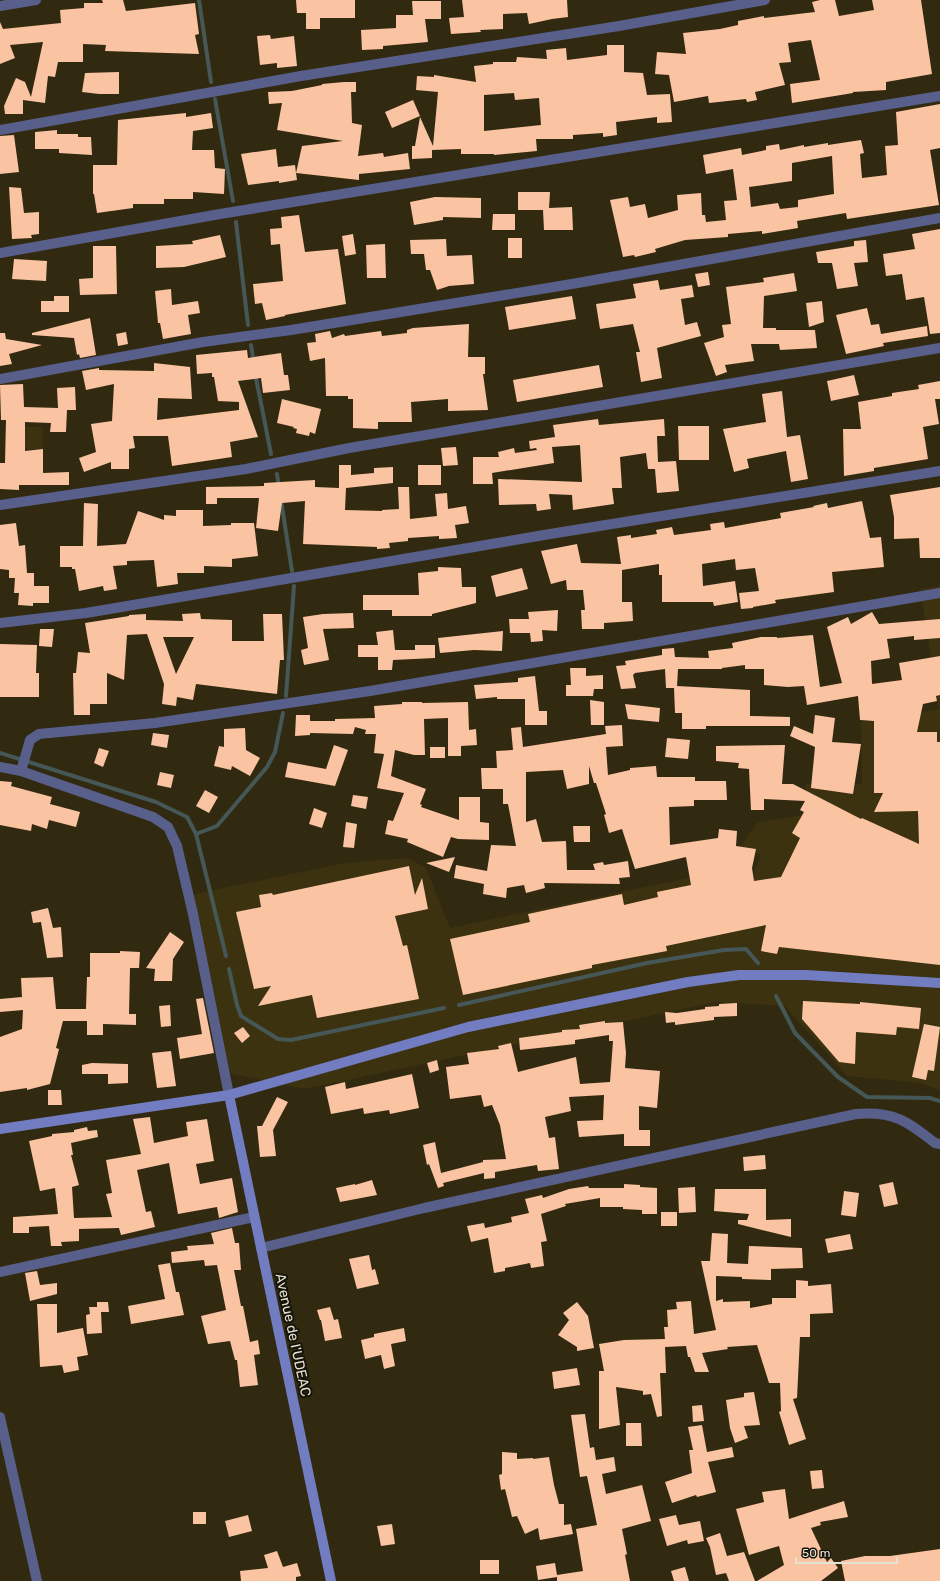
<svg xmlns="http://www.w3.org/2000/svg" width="940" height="1581" font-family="Rubik,sans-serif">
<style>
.built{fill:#3c3210}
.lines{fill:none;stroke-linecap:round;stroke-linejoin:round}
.stream{stroke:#455757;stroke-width:4}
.building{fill:#fac3a2;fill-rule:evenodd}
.minor{stroke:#585f8b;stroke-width:10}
.secondary{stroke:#717cc1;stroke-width:10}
.labels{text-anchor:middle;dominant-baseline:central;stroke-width:4;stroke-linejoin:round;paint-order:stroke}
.street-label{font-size:14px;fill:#e6e2d2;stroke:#161308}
</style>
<rect width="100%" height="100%" fill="#322a10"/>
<path class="built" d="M22,427H43V449H22Z
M940,586V1090L921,1083L847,1076L785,1006L716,1002L305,1089L229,1073L185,896L345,863L407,858L426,868L450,928L708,874L753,876L761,855L740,847L757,823L802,815L806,784H862L861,722L939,709L920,589Z"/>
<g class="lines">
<path class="stream" d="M199,0L211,82
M215,99L233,201
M236,222L248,325
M251,345L254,363
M255,373L271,454
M277,474L279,487
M281,500L292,571
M286,696L294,586
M0,753L156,802L187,817L196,834L226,956
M196,834L217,826L267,767L275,752L283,713
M229,969L237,1005L241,1016L278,1039L291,1040L444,1008
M776,996L795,1033L838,1077L867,1097L930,1098L940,1101
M459,1005L647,963L724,950L746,949L758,963"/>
</g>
<path class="building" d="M102,0H123L126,11L195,3L199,34L195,35L199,54L105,51L106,45L83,44V62H58L55,77L48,76L45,103L23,100V114H5L4,106L16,78L25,82L31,97L43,42L10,45L15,58L0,64V22L3,29L61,23L60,10L84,8V3H103Z
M296,0H355V18H320V29H306V13H297Z
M462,0H567L568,17L552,19L529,24L527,13L503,14V29L480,30L481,32L451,34L449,18L464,17Z
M820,0H835L839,16L874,10L872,0H921L932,74L886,82V90L853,92V93L792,103L790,84L820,80L811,40L788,43L791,62L779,63L785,85L755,92L757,100L747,102L746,99L709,103L708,96L674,102L669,75L655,74L657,52L686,54L683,33L720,29L738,25V21L764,16V18L815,12L812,2Z
M412,1H441V19H425L428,42L383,46V49L362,50L361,30L396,28V15H413Z
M270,35L271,39L294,36L297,66L277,68V63L260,65L257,36Z
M607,45H624V72L643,73L647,95L670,94L672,122L657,123V117L616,122L617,135L603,137V133L573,135V139H536L537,151L494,155V154H461V149L432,150V158L412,159V146H415L420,117L433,146L438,92L416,90L417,76L434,77V75L476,82L474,66L493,64V62H516L517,57L547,59L546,50L566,48L567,60L607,55ZM514,93L515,100L539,98L541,125L484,131V95Z
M119,72V94H99L82,92L85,73Z
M344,82H356V92H351L352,123L362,125L358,156L383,153L384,157L408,153L410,169L359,174V180L296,173L297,180L279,183V181L248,185L241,154L276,149L278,167L295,165L296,173L302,146L343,141L277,130L282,103L269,104L268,92L292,91L322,85V84Z
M413,100L420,116L392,128L385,112Z
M940,104V148L930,150L939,205L847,219L846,213L797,221L798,228L762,234V231L728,234V237L685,240L655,249L656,252L635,257L634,255L623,257L610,200L628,197L630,207L645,204L648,218L678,210L677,195L701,193L702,215H705L706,222L726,220L724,201L737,200L733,169L706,174L703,155L741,148L742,155L766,150V146L779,144L780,150L804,145V147L828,143V145L861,140L864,153L860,154L862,178L887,175L885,146L898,145L896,112ZM832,156L834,194L798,200V207L780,209L778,203L751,207L749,187L792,181V163Z
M186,113V117L211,113L213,128L193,131L192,150H214L215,168L225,169L224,194L193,192V199H164V204H133V208L97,213L94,194H93V165H117L118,120Z
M57,130V134H78V137H91L92,155L59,153V149H35V132Z
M14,135L19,172L0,174V136Z
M9,187L21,188L24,213L39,212V234L31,235L32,238L12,239Z
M518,192H550L549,208L572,207L573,230H544L543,210H518Z
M435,197L481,198V218L443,217V220L414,225L410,202Z
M493,214H515V230H492Z
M299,215L305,252L338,249L346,304L285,315V316L266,320L262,303L255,304L253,284L283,281L280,244L271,245L270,229L282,228L281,217Z
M940,229V333L930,334L924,297L906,300L902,274L886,276L883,254L915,249L912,234Z
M353,234L356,254L345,256L342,236Z
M220,235L226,257L184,267L156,268V246L193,244L192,241Z
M508,238H522V258H508Z
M446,239L447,256L472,255L474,284L449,286L437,290L430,270H426L424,254H411L410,240Z
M866,240L868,262L854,263L858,286L837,289L832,263H818L816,252L854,246V241Z
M385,244L386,278H367L366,245Z
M93,246H116L117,294L80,295L79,279L93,278Z
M14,259L47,261L46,281L12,279Z
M708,272L710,285L698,287L695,274Z
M794,273L797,291L764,296L763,328H776V330H815L817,348L780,350L779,344H751L754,361L725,365L727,372L716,376L704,343L724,337L722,325L731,324L726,287L764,282L763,278Z
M658,280L660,290L692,285L694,297L681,299L685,325L697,322L701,336L657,348L662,378L641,382L636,352H640L633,324L600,329L596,304L636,298L633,284Z
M171,289L172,305L198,301L200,313L188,315L191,334L163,339L160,323H158L155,291Z
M54,296H69V312H41V301H54Z
M572,296L576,319L509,330L505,307Z
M822,301L824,322L809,327L806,303Z
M867,308L871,325L879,324L881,334L927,326L928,336L883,343L884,346L846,354L836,315Z
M90,318L96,355L80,358L79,354L77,355L74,338L32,335V333Z
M469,324L468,357H485V374H483L488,410L448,411V399L411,402L412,422H378V429L353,428V399H348V396H326L325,358L310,361L307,343L316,342L315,334L330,331L332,338L344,334L345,336L381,331L382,336L407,333V330L413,328Z
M126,332L128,344L118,346L116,334Z
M0,333H5L6,339L42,345L9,354L12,364L0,366Z
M247,350L248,358L281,353L284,375H288L290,390L263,393L261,378L238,381L258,437L230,442L232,457L172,466L168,436H133L135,448L129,449V469H111V462L84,472L79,458L96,452L91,424L112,421L114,384L86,390L82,371L99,368V370L154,371V363L190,367L192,399L158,398L157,420L239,410V402L218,401L214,377H212V373L197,374L196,355Z
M599,365L603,387L517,402L513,380Z
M854,375L859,395L831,401L827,381Z
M940,381V399H935L939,424L923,427L928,459L874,468V471L844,476L843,429H861L858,402L892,396V393L919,389L918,385Z
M23,384L24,407L58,408L57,388L75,387L76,410H67L66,432H50L51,423L25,422V451L43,449V473L69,472V485H19V490L0,489V463H5L6,420H1L0,385Z
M782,391L787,437L800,435L808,479L791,482L786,451L747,459L749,468L734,472L723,429L766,422L762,394Z
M282,399L321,409L315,434L310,432L309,436L296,433L297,429L293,428L294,427L277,423Z
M598,419L599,425L664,419L665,436H657L658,462L676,461L679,491L657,493L655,469H648L646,453L620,457L622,488H612L614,504L573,510L572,495L549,494L551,509L537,511L536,504L499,505L498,479L582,482L580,445L552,447L554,463L492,473L493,484H473V457H499L498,452L514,448L515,453L537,450L536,448L530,449L529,441L555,437L553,425Z
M678,426H709V460H679Z
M456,447L458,465L443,466L441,448Z
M339,465H351V475L374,473V468L393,467V483L346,488L345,510L382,511V510L399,509L398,487H409L410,519L437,516L435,494L447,493L448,509L466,506L469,523L455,525L457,538L439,539V536L408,538V541L389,543L390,548L377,549V547L303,544L305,501L282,503L278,531L256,528L259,498H217V504H206V487L264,486V483L315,480V487L339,488Z
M418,465H441V485H418Z
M940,487V558H920L919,538L894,539V517L890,495Z
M862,501L870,538L881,537L884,567L832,572L834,592L775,600L776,603L753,607V608L741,609L739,593L759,591L755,568L736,570L735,559L702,564L703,586L735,581L738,602L714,606L713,602H662V575H659V564L622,570V602H632L633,621L604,623V629H582L581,610H585L583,590H567L566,580L551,584L541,551L577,544L581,563L621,564L617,537L631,535V538L657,534L656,530L672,527L674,535L711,530L710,524L724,522L725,528L781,518L780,513L814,507L813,506L827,503L828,508Z
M84,503L98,504L97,546L126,544L138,511L164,520V515L176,516V510H203V526L231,525V523H254L258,556L232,559V567L204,566V573H177L178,584L157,587L154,560L127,561V565L113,566L117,589L104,591L103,586L79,591L75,569H72V567H60V546H83Z
M16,523L19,546L25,545L27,573H34V586H49V603H33V606L18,605L19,593H14L15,578H9V570L0,569V525Z
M438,567L461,568L462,587H476V603L432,614V616H392V610H363V595H419L418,573L438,571Z
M522,568L528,589L496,597L491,576Z
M558,610L557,631L542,630L543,641L531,642L530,633H510L509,619H529L528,612Z
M872,612L879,624L940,619V638L914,640V636L887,639L890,658L871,661L872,684L902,680L899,663L940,656V695L936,696L937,701L923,704L917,732H937V742H940V965L779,947L777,954L761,951L766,925L666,946L667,951L592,965V968L463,995L450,939L530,922L528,914L622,894L624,905L658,897L657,892L691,885L686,857L635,869L622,829L609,833L604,815L606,814L596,783H594L589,766V784L567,789L563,770L526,772V822L536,819L542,842L566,841L567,870H595L593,864L603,862L604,865L628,861L630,877L619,878L620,884L544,883L545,888L526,893L524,885L507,888L506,898L483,894L484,884L454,878L456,865L487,871L491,845L516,846L508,804H503V789H482L481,768H497L496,751L513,750L511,728L521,727L523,747L606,734L605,726L622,725L623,746L606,747L608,775L630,770V768L656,766L657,777H695V781H726L727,800H694V806L669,807L670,845L718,838L719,829L737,831L736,846L756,849L752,868L754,881L781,877L800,838L792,833L804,812L800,810L805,801L764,799V810H751L749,769L738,768L739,763L716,761V746L785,745L782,784H793L861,819L862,818L919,844L918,811L874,812L883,793H874V721L860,720L858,696L807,705L804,686L788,687L764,685V669H745V665L722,668V669H678L677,686L750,690V716L790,717V726H706V729H682V713H675L674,688H666L665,669L635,673L633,675L636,688L621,689L616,666L626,665L625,661L662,655V649L674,648L675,657L709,658L708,651L733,648L732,643L761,637H777V638L813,635L820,687L842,683L827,627L848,617L851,624Z
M200,613L201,619L232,620V641H264L263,614H282L284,660H280L277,694L196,684L193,700L177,697L176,706L162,704L164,684L147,634L127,635L124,680L107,673V704H90V715H74L73,673H76L78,652L90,653L85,623L129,616V615L146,614V620L183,621L182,614ZM163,637H194L176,674Z
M353,613L354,628L323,629L329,660L304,665L301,650L308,648L303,617L323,614Z
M40,629H54L52,647L39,646Z
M393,630L395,650H415V645H435V658L393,660L392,670H378V657H358V645H378L376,632Z
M503,631L502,651L474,650L440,653L438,638Z
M0,644L37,645L36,673H39V697H0Z
M570,668H586V676L603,675V689H594L593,696H566V685H571Z
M535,676L539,711H547V725H525V699H497V697L476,699L474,685L518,682V678Z
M590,700L604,702V725H591Z
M402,702H422V703L468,702L469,730L476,729L477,745L461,746V756H448V718L424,719L425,755H414L395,750L391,776L426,789L420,804L422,805L421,807L459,820V797H480V822L489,823V840L458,839L451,837L443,857L407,842L408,839L385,834L388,820L393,821L404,793L377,788L384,754L374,753L376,734H365L366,730L355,727L353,734L310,733V735L295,736L296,715H310V721H335V719L375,718L374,706L402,704Z
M625,704L660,708L659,722L628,719Z
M815,715L835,718L832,742L861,744L853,794L811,788L815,747L790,736L794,726L813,734Z
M245,728L246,750L260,758L250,776L232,766L231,770L214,766L219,746L224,747V729Z
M153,733L169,735L167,748L151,745Z
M667,738L690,740L688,759L665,757Z
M334,745L348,750L335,786L285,777L288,762L326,769Z
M430,747H445V758H430Z
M99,748L109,751L103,767L94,763Z
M160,772L174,775L171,788L157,785Z
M0,781L12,782L11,786L52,797L50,804L80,812L76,827L49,820L47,829L32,824L31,831L0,825Z
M205,790L218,797L209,813L196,806Z
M353,795L368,797L366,809L351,806Z
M314,808L327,813L322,828L309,824Z
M346,822L357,824L354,848L343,847Z
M573,826H590V842H574Z
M455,857L449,872L426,863Z
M409,866L415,895L422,878L428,909L395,916L403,946L407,945L419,999L317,1018L312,995L258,1006L271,986L254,989L236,912L261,907L259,895L272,893L273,895Z
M48,908L53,928L61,927L63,957L47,958L41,922L33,923L31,912Z
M170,932L184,942L173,959L172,981H154L155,969L146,968Z
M120,951L140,952L139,968H130L129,1014H136V1025L103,1024V1035H87V1021H63L56,1048L59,1049L50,1084L27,1090V1088L0,1092V1037L22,1029L23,1010L0,1012V999L22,997L21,978L53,977L56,1009H86L87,977H90V953H120Z
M203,998L214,1053L180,1059L177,1038L202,1034L196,999Z
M803,1001L860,1004V1002L921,1008L919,1029L897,1027L896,1035L856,1032L855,1064L839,1062L802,1019Z
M737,1003V1016L714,1017V1020L675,1025V1022L666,1023L665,1012L677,1013L705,1009V1007L719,1006V1004Z
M170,1005L171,1026L161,1027L159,1006Z
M605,1021V1023L623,1022L626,1053L625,1068L660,1071L657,1108L639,1106V1130H650V1146H624V1134L579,1137L577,1121L603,1120L604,1095L569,1097L571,1111L545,1117L549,1138L555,1137L559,1169L538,1171L537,1165L495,1172V1178L484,1179V1173L443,1183L444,1186L438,1188L429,1164L427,1165L423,1145L435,1142L441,1173L483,1162V1160L506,1159L500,1125L492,1105L484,1107L481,1095L450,1099L446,1067L469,1064L467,1053L499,1049L498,1046L511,1043L518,1072L576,1057L580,1084L610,1082L613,1041H609V1035L575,1040V1044L520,1050L519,1038L562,1032V1030L580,1029L579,1025Z
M924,1024L940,1027L934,1071L928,1070L926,1080L912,1077Z
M243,1027L250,1036L242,1043L234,1033Z
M171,1051L176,1086L157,1088L152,1053Z
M437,1060L439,1070L430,1073L427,1063Z
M92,1063L128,1064V1083L108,1084V1074H82V1065Z
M412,1074L419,1108L390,1114L389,1110L364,1114L363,1108L331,1114L325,1087L345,1082L346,1089Z
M48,1090H61L62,1105H48Z
M277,1097L288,1102L273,1130L276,1156L260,1157L257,1126H262Z
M150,1117L154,1143L188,1136L186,1122L207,1119L214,1161L196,1164L200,1184L232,1178L238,1212L219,1218L217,1207L178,1214L169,1163L137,1170L146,1212L151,1211L155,1227L121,1235L119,1228L79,1229V1241L61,1242L62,1246H51L49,1226L29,1227V1233H13V1217L58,1214L55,1188L40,1191L29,1141L52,1136V1134L74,1132V1130L87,1127L88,1131L97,1130L98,1137L71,1143L73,1155H71L79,1185L72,1187L74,1218L112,1217L106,1194L112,1193L106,1160L141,1154L133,1119Z
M765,1155L766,1169L744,1171L743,1157Z
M372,1180L377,1195L340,1202L336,1188L355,1184V1185Z
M893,1182L898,1204L884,1207L879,1185Z
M624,1184L640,1185V1187L657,1188V1214H642V1210L623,1209V1207H600V1198L565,1204L566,1206L541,1214L547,1241L541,1242L544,1266L531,1268L530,1263L505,1268V1271L494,1273L488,1238L471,1242L467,1226L484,1223L485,1228L512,1222L511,1217L529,1213L525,1199L542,1195L543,1198L569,1189L588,1186L589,1188H624Z
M695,1187L696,1212L679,1213L678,1188Z
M715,1189H766V1220L791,1219V1237L738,1224V1220H747L749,1214L714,1211Z
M844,1191L859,1193L856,1217L841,1215Z
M661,1212H677V1226H661Z
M232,1228L235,1243H239L241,1270H234L241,1306H243L250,1342L258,1340L260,1354L254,1355L258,1385L240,1387L237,1360H235L230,1341L208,1344L201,1316L226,1310L217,1265L205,1266L204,1260L172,1263L171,1252L188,1250L187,1246L214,1244L211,1233Z
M712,1233L728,1234L727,1263L748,1264L749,1246L802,1248L803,1268L771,1269V1280L742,1279V1277L716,1276V1301L723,1299V1302L750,1301V1308L772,1304V1298H796V1280L808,1281V1286L831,1284L833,1313L810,1314V1337H800L797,1398L793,1399L806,1439L789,1445L779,1412L781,1411L780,1383H769L757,1345L727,1347L728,1349L702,1353L709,1372H695L690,1357H688L686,1346L665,1347L666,1373H660L662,1416L657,1417L651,1394L643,1395V1391L616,1387L620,1425L599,1429V1371H604L599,1344L624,1340L665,1339L664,1327H668L667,1310L677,1309L676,1302L691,1301L694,1334L716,1330L701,1261H710Z
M850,1234L853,1249L828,1253L825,1239Z
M369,1255L372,1270L375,1269L379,1284L357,1289L349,1259Z
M170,1263L176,1292H179L184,1315L131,1324L128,1306L165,1299L158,1265Z
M37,1271L40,1285L57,1283V1294L30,1301L25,1273Z
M97,1302H108L109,1312H101L102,1333L87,1334L86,1315L90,1314L89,1307H97Z
M577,1302L588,1316L594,1348L577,1351V1347L558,1335L569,1320L563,1313Z
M37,1304H57V1333L83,1328L88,1355L77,1357L79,1370L64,1373L62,1365L40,1367Z
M330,1307L334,1320L338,1319L342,1338L325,1341L321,1320H320L317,1310Z
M404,1328L406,1341L391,1344L395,1366L384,1369L381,1355L365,1359L361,1340L374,1337V1334Z
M577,1368L580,1385L554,1389L552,1372Z
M754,1392L760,1425L744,1426L748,1438L735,1443L730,1428L726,1400L744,1397V1393Z
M702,1405L704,1421L693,1422L692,1406Z
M585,1414L590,1448L594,1447L596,1460L614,1457L616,1471L602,1474L606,1494L642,1485L651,1521L622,1529L627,1554L625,1555L630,1581H557V1577L538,1580L536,1566L555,1563L557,1575L583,1571L576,1529L597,1525L587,1476L580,1477L571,1415Z
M626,1423H641L642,1446H626Z
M702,1425L707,1452L732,1447L734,1457L708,1462L716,1492L697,1497L696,1495L672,1503L665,1482L692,1473L689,1450H693L688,1427Z
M502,1452L517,1453V1459L533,1458V1459L549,1457L554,1485L559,1504H564V1525L571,1524L573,1534L540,1540L538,1528L525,1534L517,1516L512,1517L505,1489L501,1490L499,1475L502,1474Z
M822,1470L824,1488L812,1489L810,1471Z
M785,1489L789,1519L844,1501L848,1517L820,1522L821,1525L811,1528L827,1562L831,1558L838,1568L821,1581H757L784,1565L779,1546L749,1555L736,1509L764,1502L762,1492Z
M193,1512H206V1524H193Z
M248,1515L252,1531L229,1537L225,1521Z
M676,1515L679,1525L700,1521L704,1541L688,1544L687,1540L667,1546L659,1519Z
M392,1524L395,1544L381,1546L377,1526Z
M720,1533L727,1556L744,1552L755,1581H729L726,1573L716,1575L710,1547L706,1538Z
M940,1549V1581H845L841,1561L865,1556H890Z
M277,1551L283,1567L297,1563L301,1576L296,1577V1581H241L240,1571L268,1568L264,1555Z
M480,1560H499V1574H480Z
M685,1567L689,1581H674L671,1571Z"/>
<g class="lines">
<path class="minor" d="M0,6L36,0
M0,130L301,76L619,26L765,0
M0,253L220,214L940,96
M0,379L203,342L291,330L572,284L940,218
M0,505L246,469L349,448L940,348
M0,623L86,613L550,534L940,471
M0,767L21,771L153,817L168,827L177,846L193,914L229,1095
M21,771L30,740L39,734L155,723L370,691L940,593
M261,1248L424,1208L856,1114C894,1111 907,1121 935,1143L940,1144
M0,1272L254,1217
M0,1417L37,1581"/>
<path class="secondary" d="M229,1095L331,1581
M0,1129L229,1095L468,1027L688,982L739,975H806L940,983"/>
</g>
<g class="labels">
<g class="street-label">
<text transform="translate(293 1335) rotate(78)">Avenue de I'UDEAC</text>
</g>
</g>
<path d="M796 1557v6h101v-6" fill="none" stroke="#e6e2d2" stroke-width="2"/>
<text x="802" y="1557" font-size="12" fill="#e6e2d2" stroke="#161308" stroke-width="3" paint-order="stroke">50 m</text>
</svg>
